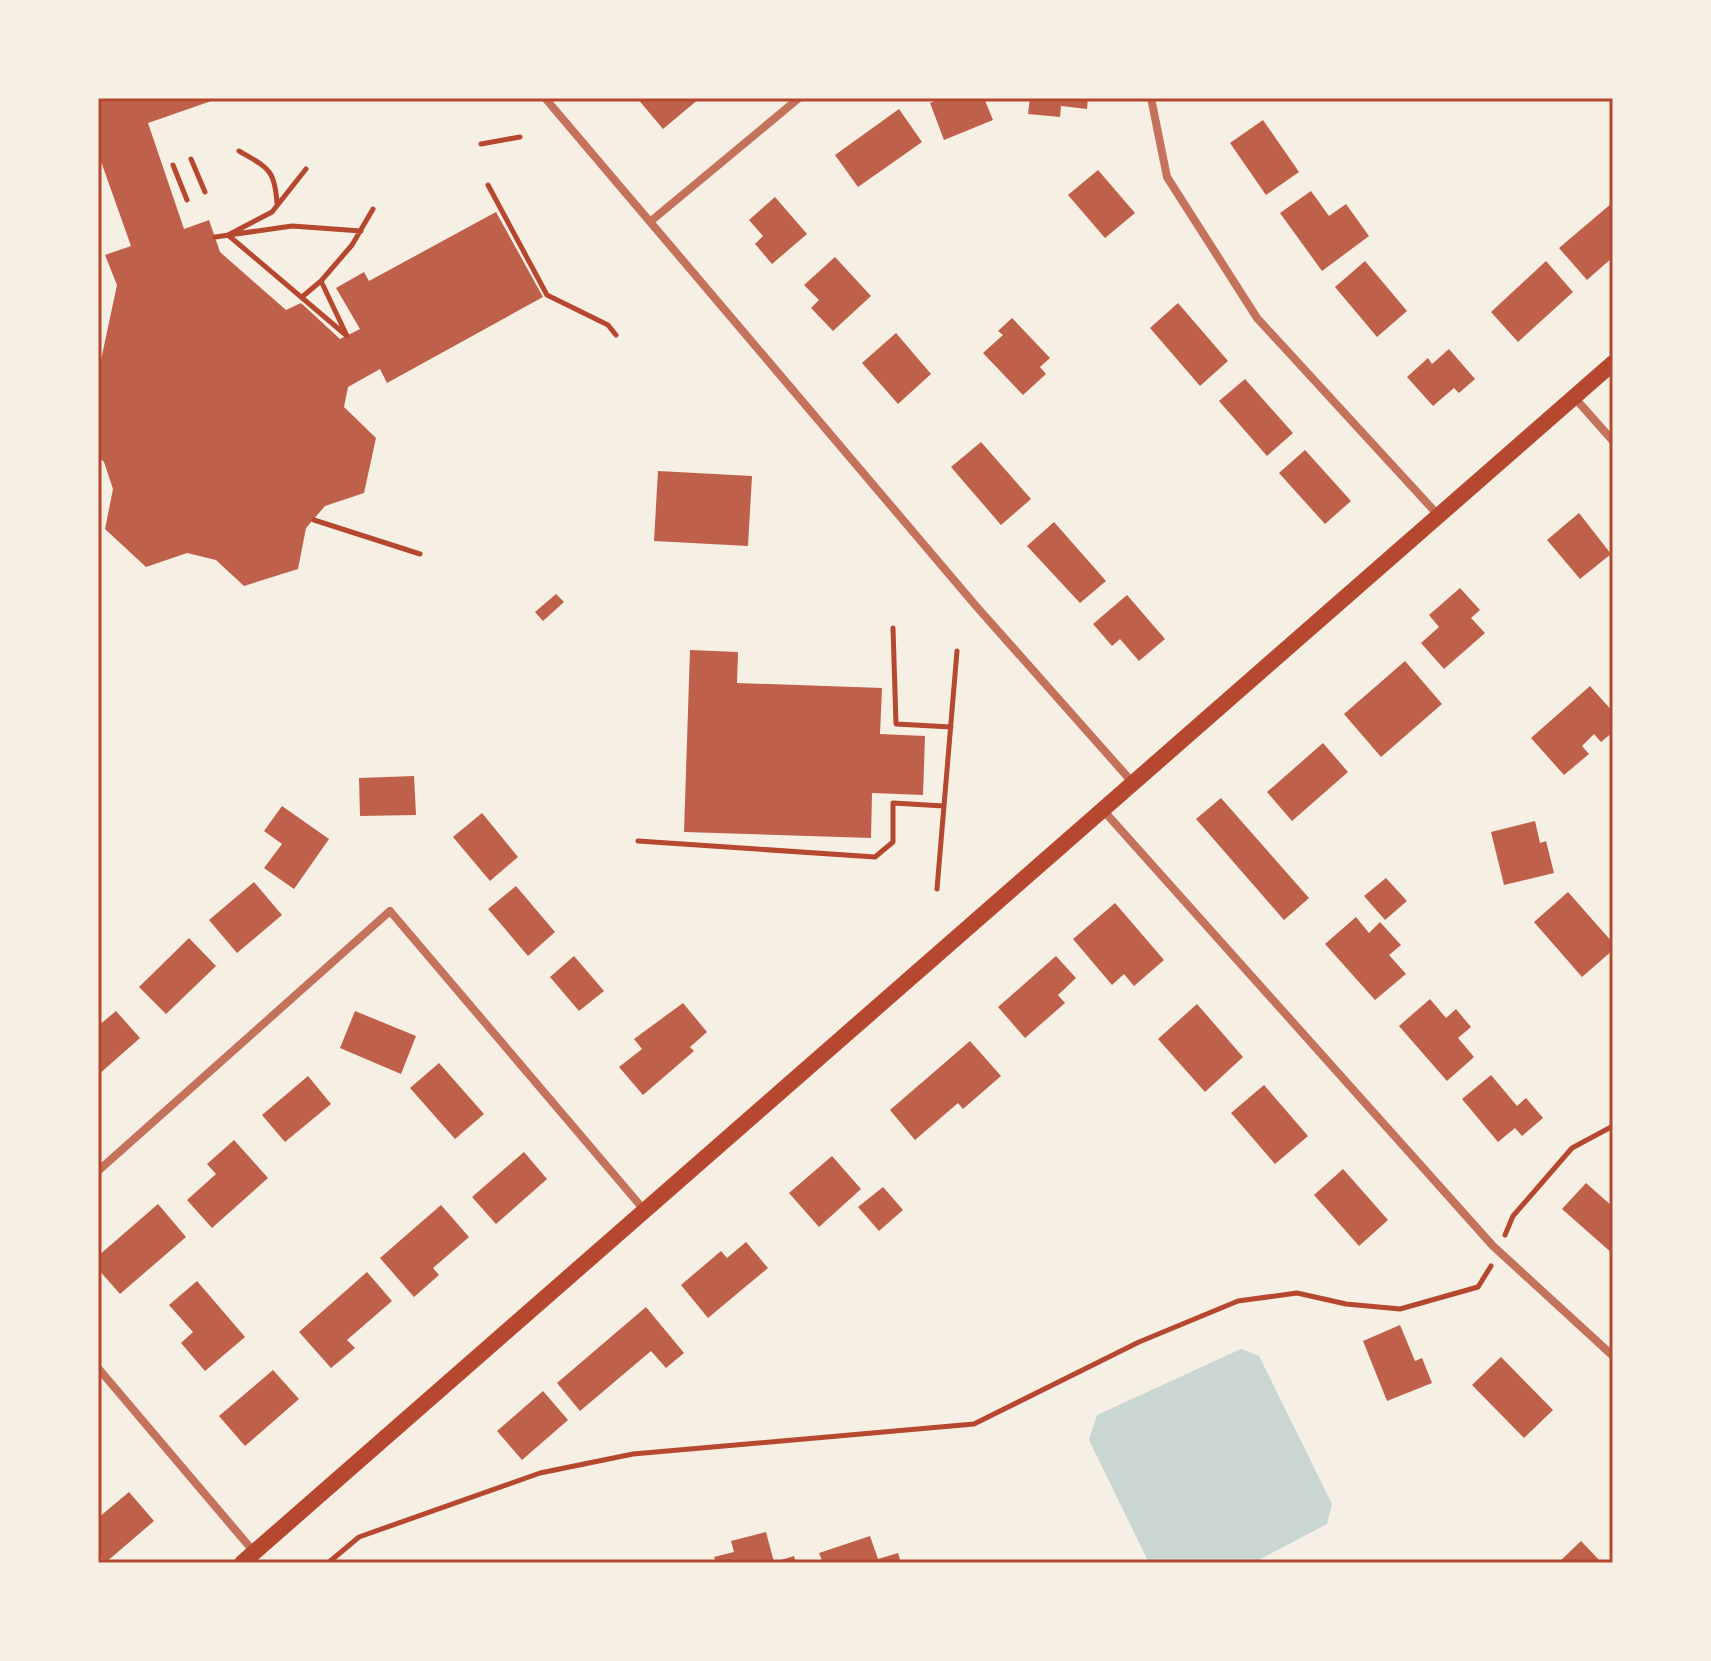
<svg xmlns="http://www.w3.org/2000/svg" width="1711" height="1661" font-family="'Fira Sans',sans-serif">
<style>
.water{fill:#c9d6d2}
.building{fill:#bf614a}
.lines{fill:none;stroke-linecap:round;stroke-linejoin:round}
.path{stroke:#b5482f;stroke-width:5}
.minor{stroke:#c5725c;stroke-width:8}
.secondary{stroke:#b5482f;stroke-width:16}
.neatline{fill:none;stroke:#b5482f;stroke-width:3}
</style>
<rect width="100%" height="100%" fill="#f6efe4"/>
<path class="water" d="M1241,1349L1259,1356L1332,1504L1327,1524L1253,1563H1149L1089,1440L1097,1415Z"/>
<path class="building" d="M98,98H220L148,123L184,229L209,220L220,252L286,310L301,303L340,339L360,329L336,288L364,272L369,281L496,212L543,297L387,383L380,369L348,387L344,407L376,438L364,493L325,506L306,528L298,569L244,586L216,560L187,553L146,567L105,529L113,489L104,462L98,456V374L117,285L105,255L131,246L98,153Z
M637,98H700L663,129Z
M942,98H984L993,120L944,140L930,103Z
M1030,98H1088L1087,109L1061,106L1060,117L1028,114Z
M899,109L922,142L858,187L835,155Z
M1263,120L1299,172L1266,195L1230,143Z
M1098,170L1135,213L1105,238L1068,195Z
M1311,191L1329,216L1346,204L1369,236L1322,271L1280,213Z
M775,197L807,234L772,264L755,244L763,236L749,220Z
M1612,203L1613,257L1587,280L1559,248Z
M835,257L871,296L833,331L811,308L819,300L804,285Z
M1365,261L1407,311L1377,337L1335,287Z
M1546,261L1573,292L1518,342L1491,312Z
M1178,303L1228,361L1200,386L1150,328Z
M1012,318L1050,358L1040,367L1046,374L1023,395L983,353L1003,335L998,331Z
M896,333L931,374L898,404L862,363Z
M1449,349L1475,379L1459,393L1454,388L1433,406L1407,377L1428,358L1432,364Z
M1245,379L1293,433L1267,456L1219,401Z
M981,442L1031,499L1001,525L951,467Z
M1305,450L1351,501L1325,524L1279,473Z
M658,471L752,476L748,546L654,541Z
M1579,513L1611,554L1580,579L1547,540Z
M1054,522L1106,581L1080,603L1027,546Z
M1460,588L1480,610L1471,618L1485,633L1444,669L1421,643L1439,627L1429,615Z
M556,594L564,602L543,621L535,612Z
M1127,595L1165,639L1139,661L1120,639L1112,646L1093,624Z
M690,650L738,652L737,683L882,688L880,734L925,736L923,795L872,793L871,838L684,832Z
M1405,661L1442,704L1381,757L1344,714Z
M1590,686L1613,712V732L1601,742L1594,734L1582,746L1589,754L1564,775L1531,738Z
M1323,743L1348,772L1292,821L1267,792Z
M414,776L416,815L360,816L359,778Z
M1221,798L1309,898L1284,920L1196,819Z
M282,806L329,839L294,889L264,868L282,844L264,831Z
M482,813L518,857L490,881L453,837Z
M1535,821L1540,843L1546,841L1554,873L1504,885L1491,832Z
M1386,878L1407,901L1385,920L1364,896Z
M254,882L282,915L237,953L209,920Z
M516,886L555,932L528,956L488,909Z
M1568,892L1613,943V950L1582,977L1534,922Z
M1115,903L1164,960L1134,986L1124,974L1112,985L1073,939Z
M1356,917L1369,933L1380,922L1401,945L1389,955L1406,974L1375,1000L1325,944Z
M189,938L216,966L166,1014L139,987Z
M574,956L604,991L579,1011L550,977Z
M1056,956L1076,978L1058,995L1065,1003L1025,1038L998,1007Z
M1430,999L1446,1018L1456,1009L1471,1027L1458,1038L1474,1057L1447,1081L1399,1026Z
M683,1003L707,1032L690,1047L694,1051L643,1095L619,1067L642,1049L634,1039Z
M1197,1004L1243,1057L1205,1092L1158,1039Z
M116,1011L140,1038L98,1075V1026Z
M355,1011L416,1036L401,1074L340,1048Z
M970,1041L1001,1076L963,1109L958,1103L915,1140L890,1110Z
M439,1063L484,1114L455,1139L410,1088Z
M1491,1075L1517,1106L1526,1098L1543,1118L1522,1136L1515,1128L1498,1142L1462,1099Z
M308,1076L331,1104L285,1142L262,1115Z
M1264,1085L1308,1136L1275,1164L1231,1113Z
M234,1140L268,1178L212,1228L187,1200L216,1174L207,1164Z
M524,1152L547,1179L496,1224L472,1197Z
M832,1156L861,1189L819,1227L789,1193Z
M1343,1169L1388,1220L1359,1246L1314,1195Z
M1586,1183L1613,1207V1254L1562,1209Z
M883,1187L903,1210L879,1231L858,1207Z
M158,1204L186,1237L120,1294L98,1269V1256Z
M441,1205L469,1237L433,1268L439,1275L414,1297L380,1258Z
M746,1242L768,1268L708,1318L681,1285L721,1251L727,1258Z
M367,1272L392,1301L347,1340L355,1348L331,1368L299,1332Z
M197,1281L245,1337L205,1371L181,1343L193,1332L169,1305Z
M646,1307L684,1353L666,1368L651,1351L580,1411L557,1383Z
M1400,1325L1415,1361L1422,1358L1432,1383L1387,1401L1363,1341Z
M1501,1357L1553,1410L1524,1438L1472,1385Z
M273,1370L299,1399L245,1446L219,1416Z
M543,1391L568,1420L522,1460L497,1431Z
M129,1492L154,1521L105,1563L98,1554V1518Z
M766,1532L774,1562L794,1556L796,1563H716L714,1557L734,1552L731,1541Z
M870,1536L878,1559L898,1553L901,1563H823L819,1553Z
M1581,1541L1602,1563H1558Z"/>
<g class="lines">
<path class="path" d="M481,144L520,137
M239,151C268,168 275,169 277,204
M191,159L205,192
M173,165L187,200
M306,169L272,212L228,235L347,336L321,281L352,245L373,209
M488,185L547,295L608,325L616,335
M215,237L292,226L361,231
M302,297L321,281
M314,520L420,554
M893,628L896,724L951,727
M638,841L875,857L893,842V803L944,806
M937,889L957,651
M1505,1235L1513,1216L1572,1148L1613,1126
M328,1563L359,1537L540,1473L633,1454L974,1424L1139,1342L1238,1301L1297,1293L1346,1304L1400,1309L1478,1287L1491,1266"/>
<path class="minor" d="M545,98L976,606L1133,783
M1151,98L1167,177L1257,318L1439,516
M651,221L799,98
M1574,397L1613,441
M1103,810L1493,1246L1613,1356
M98,1171L390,911L645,1211
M98,1368L254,1552"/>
<path class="secondary" d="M242,1563L1613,363"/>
</g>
<rect width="1711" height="1661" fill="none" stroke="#f6efe4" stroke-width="200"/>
<rect x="100" y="100" width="1511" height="1461" class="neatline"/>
</svg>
